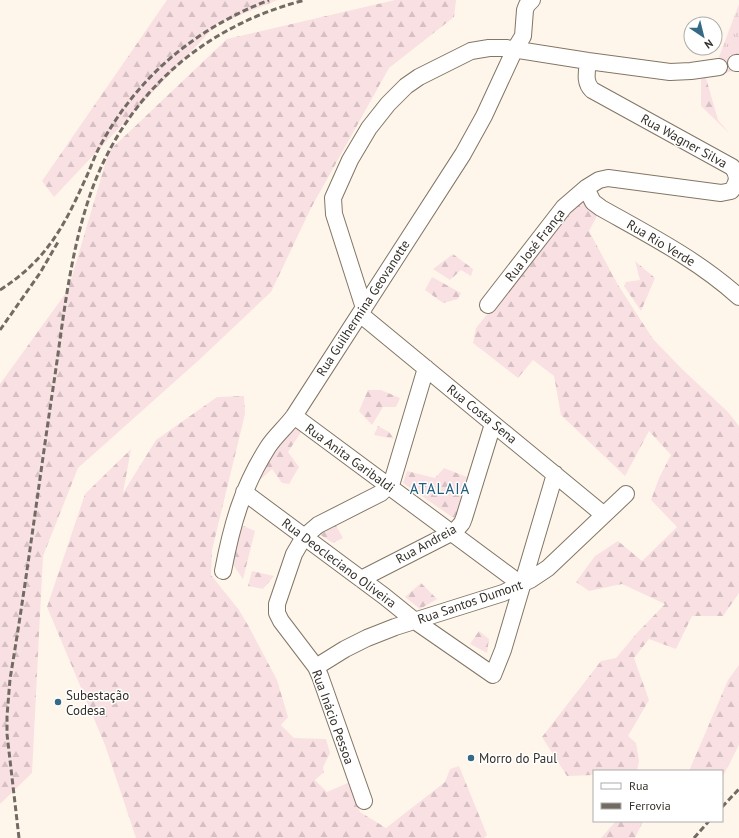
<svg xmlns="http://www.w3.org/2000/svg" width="739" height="838" font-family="'PT Sans',sans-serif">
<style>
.grass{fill:url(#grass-tufts)}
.forest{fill:url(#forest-firs)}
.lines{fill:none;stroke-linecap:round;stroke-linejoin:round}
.minor-casing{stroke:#827665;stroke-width:18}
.minor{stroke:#fff;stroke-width:16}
.rail{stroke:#716b63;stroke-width:3;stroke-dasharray:6 3;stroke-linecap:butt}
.poi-dot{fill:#356985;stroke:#fff;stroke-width:1.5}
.labels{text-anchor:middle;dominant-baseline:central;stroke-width:3;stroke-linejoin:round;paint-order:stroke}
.street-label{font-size:13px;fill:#342f28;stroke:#fff}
.poi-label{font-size:13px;fill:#342f28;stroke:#fff;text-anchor:start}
.quarter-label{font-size:15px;letter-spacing:1px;fill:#1f5d7c;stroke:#fff}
</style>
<defs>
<pattern id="grass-tufts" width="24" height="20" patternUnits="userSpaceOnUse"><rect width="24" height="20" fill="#f9e0e3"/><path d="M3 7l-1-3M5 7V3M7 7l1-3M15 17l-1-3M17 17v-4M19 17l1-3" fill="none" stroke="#d6c0c3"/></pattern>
<pattern id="forest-firs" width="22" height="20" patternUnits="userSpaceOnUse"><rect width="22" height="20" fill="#f9e0e3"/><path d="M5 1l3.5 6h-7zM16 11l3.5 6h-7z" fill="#d6c0c3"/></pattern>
</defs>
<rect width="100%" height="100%" fill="#fff6eb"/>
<path class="grass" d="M739,4V55L738,70L720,74L717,62Z"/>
<path class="forest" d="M167,0H278L217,24L54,197L42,181Z
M395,0H456L454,17L389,68L311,208L271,292L199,360L78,468L43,556L32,773L0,804V384L68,290L109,151L227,39Z
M701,78H706L718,120L730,134L701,106Z
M583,196L598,214L589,231L618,285L653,339L682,369L728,412L739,426V593L723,616H692L676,649L649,639L634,658L649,700L628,736L636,743L639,761L637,771H594V775L567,776L542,737L601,661L616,658L637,633L665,604L622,584L589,591L576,582L595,556L618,541L642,561L677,527L651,500L659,478L671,455L649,431L625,476L561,415L554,376L533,360L518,378L473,343L476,328Z
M453,254L473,269L471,276L461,270L450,280L433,269Z
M635,261L655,278L641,311L624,286L626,282L640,280Z
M432,277L461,293L458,299L443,303L425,290Z
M368,390H381L400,398L396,407H383L372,425L359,411Z
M244,396L245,414L212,550L211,575L239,610L249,627L277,680L288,717L281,725L294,738L326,739L330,753L323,767L324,772L315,780L327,792L350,782L360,812L386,828L445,782L450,769L459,766L487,835L484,838H136L105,745L47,607L85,494L131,449L123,493L156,440L217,397Z
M293,423L303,429L288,452L299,467L289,484L282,483L272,469L261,479L254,480Z
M378,426L389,432L394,439L374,435Z
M444,468L467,477L455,519L403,483L407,471L435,478Z
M334,522L343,538L333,543L319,534Z
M239,524L255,531L243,579L231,562Z
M252,571L274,576L263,589L248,586Z
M421,583L437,599L420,609L405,597Z
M479,631L489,639L487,653L470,644Z
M739,665V745L722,778V771H689L728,680Z
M616,821H643L635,838H601Z"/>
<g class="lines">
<g class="minor-casing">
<path id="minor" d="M736,63H739
M586,188L593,202L601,208C649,235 698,260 739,297
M488,305L564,207L586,188L599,180L608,178L721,193L731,191C738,183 739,175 732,167L592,90C584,82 587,72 588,61
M364,308L334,214L333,198L350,160L369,128L388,104L406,86L419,77L471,51L489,48H506L588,61L670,72L691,71L719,67
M360,314L604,515
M294,416L522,585
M244,492L384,596L415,621L493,675L503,650L555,474
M223,571C232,524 242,488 268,447C275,436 286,427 294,416L463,154L484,116L515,49L523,36L525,10L527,5L532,0
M361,579L455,531L462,523L464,518L493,424
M316,667L345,649L367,638L395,627L503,593L530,580L548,568L626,494
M364,801L320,676L316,667L281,621L277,613V604L294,554L304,537L318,525L381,493L392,482L426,368"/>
</g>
<use href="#minor" class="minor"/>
<path class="rail" d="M0,290C45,261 63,229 84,182C90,170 94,157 100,146C138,76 195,29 269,0
M0,330L40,273L58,242
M722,807L739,789
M19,838L7,734V716L10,679C26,585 38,489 52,395C63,325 69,250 94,184C131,89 207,25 305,0
M694,838L709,821"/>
</g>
<g class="poi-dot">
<circle cx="58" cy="702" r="4"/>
<circle cx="471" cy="758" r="4"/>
</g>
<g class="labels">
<g class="street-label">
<text transform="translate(684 141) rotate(29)">Rua Wagner Silva</text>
<text transform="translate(661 243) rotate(31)">Rua Rio Verde</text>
<text transform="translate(535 245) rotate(-52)">Rua José França</text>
<text transform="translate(363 308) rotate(-57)">Rua Guilhermina Geovanotte</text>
<text transform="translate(482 414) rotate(39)">Rua Costa Sena</text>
<text transform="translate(350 458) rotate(36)">Rua Anita Garibaldi</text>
<text transform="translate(426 544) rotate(-29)">Rua Andreia</text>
<text transform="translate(339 563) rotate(37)">Rua Deocleciano Oliveira</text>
<text transform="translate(470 602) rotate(-19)">Rua Santos Dumont</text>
<text transform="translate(333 717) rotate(70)">Rua Inácio Pessoa</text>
</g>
<g class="poi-label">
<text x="66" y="695">Subestação<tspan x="66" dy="15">Codesa</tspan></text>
<text x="479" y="758">Morro do Paul</text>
</g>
<g class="quarter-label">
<text x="440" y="488">ATALAIA</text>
</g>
</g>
<rect x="593" y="770" width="130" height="52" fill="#ffffff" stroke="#aeaca9"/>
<rect x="601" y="783" width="20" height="6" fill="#ffffff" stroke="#aeaca9"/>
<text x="629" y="790" font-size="12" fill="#342f28">Rua</text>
<rect x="601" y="803" width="20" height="6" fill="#716b63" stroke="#aeaca9"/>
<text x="629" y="810" font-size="12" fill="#342f28">Ferrovia</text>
<g transform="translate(703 36) rotate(145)"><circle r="19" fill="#ffffff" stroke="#aeaca9"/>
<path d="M0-3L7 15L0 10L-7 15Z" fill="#356985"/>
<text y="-6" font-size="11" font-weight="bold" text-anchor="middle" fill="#342f28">N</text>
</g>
</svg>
